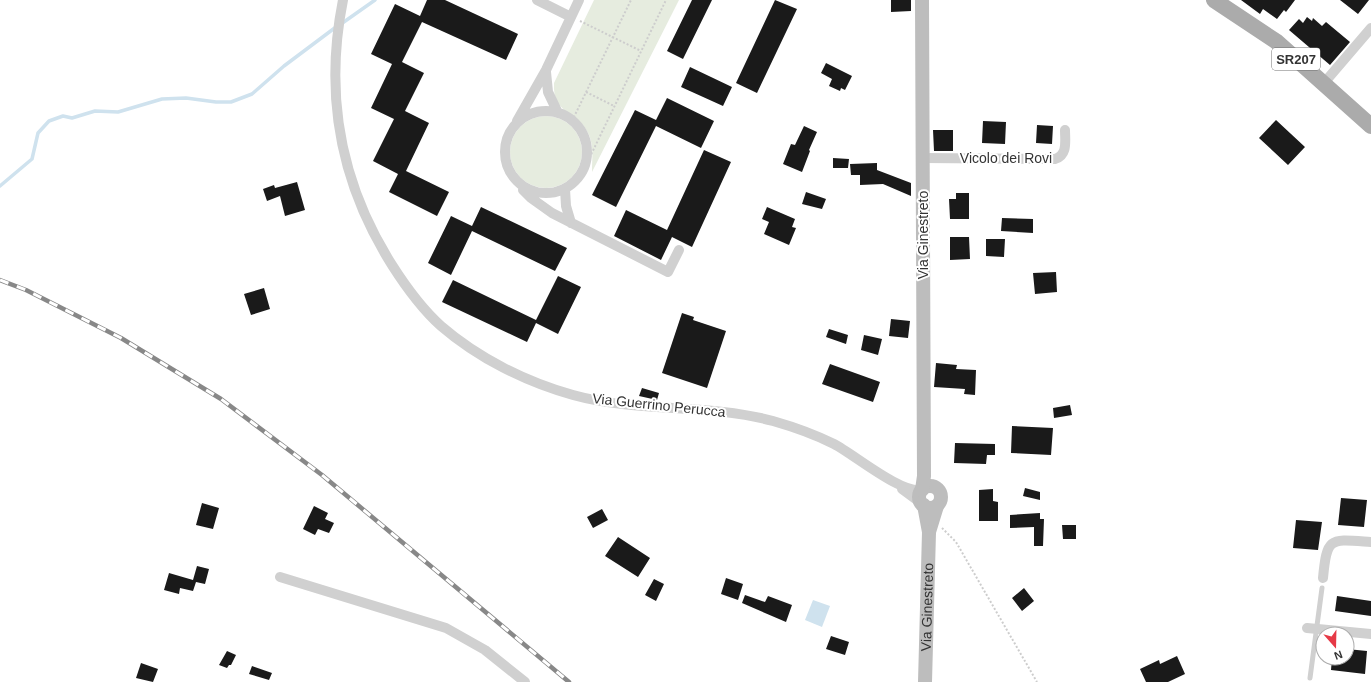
<svg xmlns="http://www.w3.org/2000/svg" width="1371" height="682" font-family="Helvetica,sans-serif">
<style>
.green{fill:#e6ecdf}
.water{fill:#cfe2ee}
.lines{fill:none;stroke-linecap:round;stroke-linejoin:round}
.stream{stroke:#cfe2ee;stroke-width:3.5}
.building{fill:#1a1a1a}
.path{stroke:#cdcdcd;stroke-width:2;stroke-dasharray:2 2;stroke-linecap:butt}
.lane{stroke:#d0d0d0;stroke-width:5}
.street{stroke:#d0d0d0;stroke-width:10}
.secondary{stroke:#bdbdbd;stroke-width:14}
.primary{stroke:#ababab;stroke-width:16}
.rail-casing{stroke:#888;stroke-width:4.5}
.rail{stroke:#fff;stroke-width:3;stroke-dasharray:9;stroke-linecap:butt}
.labels{text-anchor:middle;dominant-baseline:central;stroke-width:4;stroke-linejoin:round;paint-order:stroke}
.shield{fill:#fff;stroke:#707070;stroke-width:1}
.shield-label{font-size:13px;font-weight:bold;fill:#333}
.street-label{font-size:14px;fill:#333;stroke:#fff}
</style>
<rect width="100%" height="100%" fill="#fff"/>
<path class="green" d="M594,0H679L592,172C592,159 594,147 589,135C579,110 552,116 554,83Z
M510 152a36 36 0 1 1 72 0a36 36 0 1 1-72 0Z"/>
<path class="water" d="M813,600L830,606L822,627L805,620Z"/>
<g class="lines">
<path class="stream" d="M341,24L375,0
M0,186L32,159L38,133L49,121L63,116L72,118L95,111L118,112L162,99L186,98L216,102H231L252,94L284,66L336,27"/>
</g>
<path class="building" d="M427,0H445L518,34L506,60L422,22L402,62L424,73L405,111L429,123L406,171L449,192L437,216L389,192L398,174L373,161L394,119L371,108L392,64L371,54L395,4L420,16Z
M692,0H712L683,59L667,51Z
M775,0L797,9L757,93L736,83Z
M891,0H911V11L891,12Z
M1241,0H1295L1286,12L1284,10L1277,19L1263,9L1260,14Z
M1340,0H1369L1358,14Z
M1307,17L1312,21L1313,18L1322,26L1326,22L1350,42L1330,65L1289,30L1299,19L1303,23Z
M826,63L852,76L845,90L841,88L840,91L829,86L832,79L821,73Z
M690,67L732,87L723,106L681,87Z
M667,98L714,121L701,148L656,126L616,207L592,195L635,110L656,120Z
M1276,120L1305,147L1288,165L1259,138Z
M983,121L1006,122L1005,144L982,143Z
M1037,125L1053,126L1052,144L1036,143Z
M804,126L817,132L809,150L810,151L802,172L783,164L791,144L795,145Z
M933,130H953V151H934Z
M704,150L731,162L692,247L672,237L661,260L614,236L626,210L667,230Z
M833,158L849,159L848,168H833Z
M877,163V170L911,183V196L883,184L860,185V175H851L850,164Z
M297,182L305,210L285,216L280,196L267,201L263,189L274,185L275,188Z
M806,192L826,199L822,209L802,204Z
M956,193H969V219H950L949,199H956Z
M481,207L567,248L555,271L472,231L451,275L428,263L451,216L472,226Z
M767,207L795,219L792,227L796,228L789,245L764,234L769,222L762,219Z
M1002,218L1033,219V233L1001,231Z
M950,237H969L970,259L950,260Z
M986,239H1005L1004,257L986,256Z
M1056,272L1057,292L1035,294L1033,273Z
M558,276L581,287L558,334L536,323L527,342L442,302L453,280L536,320Z
M264,288L270,309L251,315L244,294Z
M682,313L694,317L693,320L726,331L707,388L662,373Z
M891,319L910,321L908,338L889,336Z
M829,329L848,335L846,344L826,337Z
M864,335L882,339L878,355L861,350Z
M936,363L957,365L956,369L976,370L975,395L964,394L965,389L934,387Z
M830,364L880,382L873,402L822,384Z
M642,388L659,393L657,400L639,396Z
M1070,405L1072,415L1054,418L1053,408Z
M1012,426L1053,428L1051,455L1011,453Z
M955,443L995,444V455H987L986,464L954,463Z
M1025,488L1040,492V500L1023,496Z
M993,489V501L998,502V521H979V490Z
M1341,498L1367,500L1364,527L1338,525Z
M202,503L219,508L213,529L196,525Z
M314,506L328,513L325,519L334,523L329,533L318,529L315,535L303,529Z
M602,509L608,520L593,528L587,517Z
M1040,513V519H1044L1043,546H1034V527L1010,528V515Z
M1296,520L1322,522L1318,550L1293,548Z
M1062,525H1076V539H1063Z
M618,537L650,558L638,577L605,556Z
M197,566L209,569L205,584L196,582L193,591L180,588L179,594L164,590L169,573L193,580Z
M726,578L743,584L738,600L721,594Z
M654,579L664,584L656,601L645,595Z
M1024,588L1034,601L1022,611L1012,598Z
M745,595L765,602L768,596L792,605L786,622L742,603Z
M1337,596L1371,601V616L1335,611Z
M831,636L849,642L845,655L826,649Z
M1347,649L1367,651L1365,674L1331,670L1332,658H1347Z
M227,651L236,655L231,665H229L227,668L219,665Z
M1177,656L1185,674L1168,682H1146L1140,669L1159,660L1160,664Z
M141,663L158,669L153,682L136,678Z
M252,666L272,673L269,680L249,674Z"/>
<g class="lines">
<path class="path" d="M580,21L641,51
M586,92L614,106
M572,121L631,0
M586,165L666,0
M942,528L956,542L1037,682"/>
<path class="lane" d="M1310,678L1322,588"/>
<path class="street" d="M343,0C324,95 340,183 392,265C406,287 422,309 441,326C478,358 526,382 573,395C638,413 707,403 773,421C794,427 814,434 834,444C855,455 901,494 922,490
M537,0L571,17
M546,72L548,92L558,113
M1324,83L1371,28
M505 152a41 41 0 1 1 82 0a41 41 0 1 1-82 0Z
M517,121L546,70L579,0
M923,158L1055,159C1068,155 1065,141 1065,130
M565,189L566,206L571,223
M523,190L531,198L552,213L668,272L679,250
M902,489L921,503
M280,577L446,628L485,650L525,682
M1323,578C1327,536 1330,539 1371,542
M1307,628L1371,634"/>
<g class="secondary">
<circle cx="930" cy="497" r="11"/>
<path d="M922,490L924,476L922,0"/>
<path d="M924,505L929,532L937,506"/>
<path id="s1" d="M925,682L929,532"/>
</g>
<path class="primary" d="M1214,0L1277,42L1371,126"/>
<g class="rail-casing">
<path id="rail" d="M0,280L26,290L121,338L221,399L322,475L569,682"/>
</g>
<use href="#rail" class="rail"/>
</g>
<g class="labels">
<rect class="shield" x="1272" y="48" width="48" height="22" rx="3"/>
<g class="shield-label">
<text x="1296" y="59">SR207</text>
</g>
<g class="street-label">
<text x="1006" y="158">Vicolo dei Rovi</text>
<text transform="translate(923 235) rotate(-90)">Via Ginestreto</text>
<text transform="translate(659 405) rotate(6)">Via Guerrino Perucca</text>
<text stroke="none"><textPath href="#s1" startOffset="75">Via Ginestreto</textPath></text>
</g>
</g>
<g transform="translate(1335 646) rotate(160)"><circle r="19" fill="#ffffff" stroke="#adadad"/>
<path d="M0-3L7 15L0 10L-7 15Z" fill="#e63946"/>
<text y="-6" font-size="11" font-weight="bold" text-anchor="middle" fill="#333333">N</text>
</g>
</svg>
